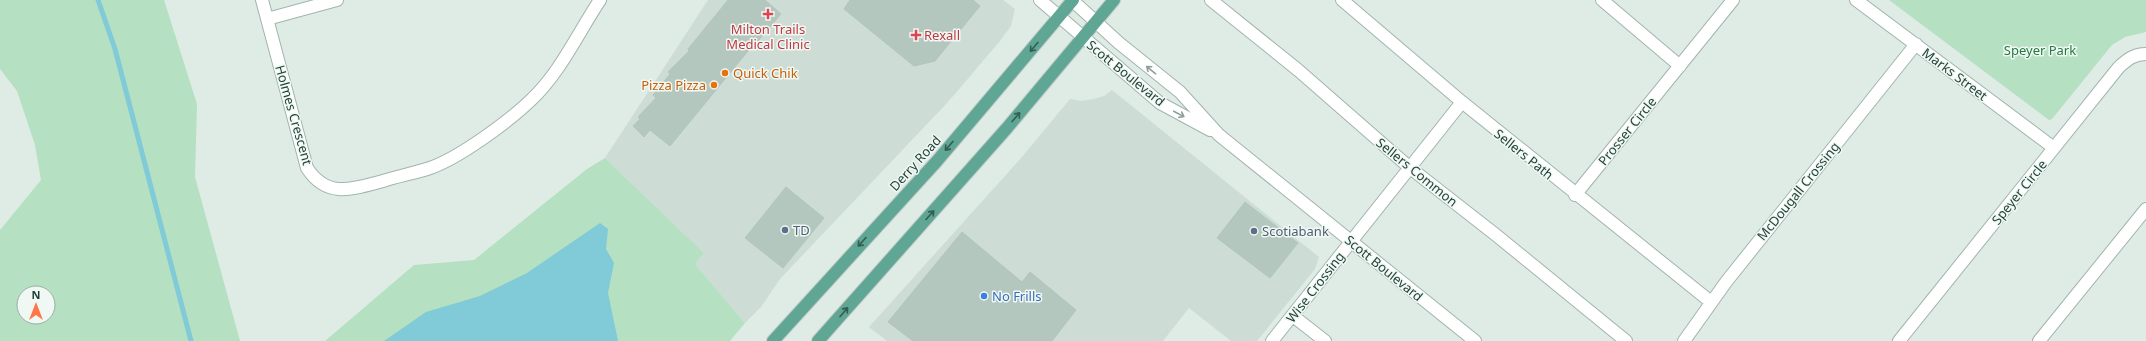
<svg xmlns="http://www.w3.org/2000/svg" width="2146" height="341" font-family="'Noto Sans',sans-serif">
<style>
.built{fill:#cddcd5}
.green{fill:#b5e0c1;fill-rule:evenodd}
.water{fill:#81cad7}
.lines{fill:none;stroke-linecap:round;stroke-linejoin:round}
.stream{stroke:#81cad7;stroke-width:5}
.building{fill:#b4c7bf;stroke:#b1c6bd}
.minor-casing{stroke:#a1b4ad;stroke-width:14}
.major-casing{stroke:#c0c9c6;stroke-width:14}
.minor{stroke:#fff;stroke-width:12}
.major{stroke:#5fa694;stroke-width:12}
.oneway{stroke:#325d52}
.oneway2{stroke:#8e9e9a}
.health-dot{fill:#e0444e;stroke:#f0f8f4;stroke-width:1.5}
.food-dot{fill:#e8710a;stroke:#f0f8f4;stroke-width:1.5}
.service-dot{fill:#5c6f8a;stroke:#f0f8f4;stroke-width:1.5}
.shop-dot{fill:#3f7fe0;stroke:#f0f8f4;stroke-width:1.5}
.labels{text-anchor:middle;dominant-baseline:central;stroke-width:3;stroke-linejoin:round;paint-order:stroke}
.health-label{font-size:13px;fill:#be3a42;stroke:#f0f8f4}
.park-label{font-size:13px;fill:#247945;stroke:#f0f8f4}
.food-label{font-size:13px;fill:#c56008;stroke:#f0f8f4;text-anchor:start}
.street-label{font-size:13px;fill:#1e3e35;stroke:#f0f8f4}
.service-label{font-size:13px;fill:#4e5e75;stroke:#f0f8f4;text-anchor:start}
.shop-label{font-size:13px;fill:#366cbe;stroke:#f0f8f4;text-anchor:start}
</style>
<rect width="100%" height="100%" fill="#dfece6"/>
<path class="built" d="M708,0H1003L1015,9L1011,26L1000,41L948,102L780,279L761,307L745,323L695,264L704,253L605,158Z
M1112,90L1319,257L1315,269L1257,341H1231L1189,308L1163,341H887L869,327L1022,157L1070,99L1081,101L1094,99L1104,96Z"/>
<path class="green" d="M0,0H164L197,104L195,177L240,341H0V230L41,180L35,145L17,91L0,69ZM24,293H48V317H24Z
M1889,0H2146V32L2125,37L2112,45L2052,119L2049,120Z
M605,158L704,253L695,264L745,323L730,341H325L414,265L474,260L587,169Z"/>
<path class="water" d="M600,223L608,229L606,249L614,263L608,293L618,341H384L426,312L480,296L527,273Z"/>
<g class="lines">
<path class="stream" d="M98,0L115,49L191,341"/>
</g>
<path class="building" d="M728,0H765L781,14L758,41L757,40L670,146L650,130L644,137L633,126L640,119L638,117L656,98L653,95L670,74L668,72L689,51L688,49Z
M850,0H973L980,6L935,61L914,66L844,9Z
M786,187L824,218L783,268L745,238Z
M1245,202L1298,243L1270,278L1217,238Z
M962,232L1022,282L1030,272L1076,310L1052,341H913L888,322Z"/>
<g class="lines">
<g class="minor-casing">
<path id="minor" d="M262,0L307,168C327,199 353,189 383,181C398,176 415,173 430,168C459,158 508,122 531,100C560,73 578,33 600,0
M1040,0L1160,103L1210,130
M1072,0L1119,43L1180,92L1219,135L1475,341
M1211,0L1298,70L1409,167L1496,235L1626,341
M1342,0L1462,102L1711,302
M1602,0L1680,66
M1856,0L2054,148
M267,19L337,0
M1575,195L1733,0
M1293,316L1325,341
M1272,341L1462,102
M1684,341L1726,282L1916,44
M1899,341L2119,67C2128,59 2134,54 2146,54
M2039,341L2146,209"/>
</g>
<g class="major-casing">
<path id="major" d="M773,341L937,161L1073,0
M818,341L1007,128L1114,0"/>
</g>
<use href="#minor" class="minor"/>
<use href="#major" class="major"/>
</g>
<defs><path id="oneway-shaft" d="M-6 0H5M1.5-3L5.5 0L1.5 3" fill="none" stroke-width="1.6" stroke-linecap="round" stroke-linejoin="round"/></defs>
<g class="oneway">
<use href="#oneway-shaft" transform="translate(1034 47) rotate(130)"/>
<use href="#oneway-shaft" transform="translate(1016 117) rotate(-49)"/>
<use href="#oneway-shaft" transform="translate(949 146) rotate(131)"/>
<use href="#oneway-shaft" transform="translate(930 215) rotate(-48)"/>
<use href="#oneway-shaft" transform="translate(862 242) rotate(132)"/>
<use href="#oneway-shaft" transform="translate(844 312) rotate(-49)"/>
</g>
<g class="oneway2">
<use href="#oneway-shaft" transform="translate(1151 70) rotate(-141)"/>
<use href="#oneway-shaft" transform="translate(1179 114) rotate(28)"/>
</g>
<g class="health-dot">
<path d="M766 8h4v4h4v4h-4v4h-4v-4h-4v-4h4z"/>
<path d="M914 29h4v4h4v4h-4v4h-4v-4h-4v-4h4z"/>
</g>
<g class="food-dot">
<circle cx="725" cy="73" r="4"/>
<circle cx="714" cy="85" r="4"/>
</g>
<g class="service-dot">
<circle cx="785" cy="230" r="4"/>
<circle cx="1254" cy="231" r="4"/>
</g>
<circle class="shop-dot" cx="984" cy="296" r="4"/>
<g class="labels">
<g class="health-label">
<text x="768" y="29">Milton Trails<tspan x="768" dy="15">Medical Clinic</tspan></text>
<text x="924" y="35" text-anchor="start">Rexall</text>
</g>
<g class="park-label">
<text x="2040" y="50">Speyer Park</text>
</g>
<g class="food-label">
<text x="733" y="73">Quick Chik</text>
<text x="706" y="85" text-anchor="end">Pizza Pizza</text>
</g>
<g class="street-label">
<text transform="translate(1126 73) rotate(39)">Scott Boulevard</text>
<text transform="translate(1955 74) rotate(37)">Marks Street</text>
<text transform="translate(294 115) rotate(74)">Holmes Crescent</text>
<text transform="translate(1627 131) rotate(-51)">Prosser Circle</text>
<text transform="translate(1524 154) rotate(39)">Sellers Path</text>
<text transform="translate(915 163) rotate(-48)">Derry Road</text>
<text transform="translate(1417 172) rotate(39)">Sellers Common</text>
<text transform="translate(1798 191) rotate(-51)">McDougall Crossing</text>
<text transform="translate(2019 192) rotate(-51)">Speyer Circle</text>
<text transform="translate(1384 268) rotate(39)">Scott Boulevard</text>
<text transform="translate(1315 287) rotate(-52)">Wise Crossing</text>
</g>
<g class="service-label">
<text x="793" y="230">TD</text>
<text x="1262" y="231">Scotiabank</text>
</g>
<g class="shop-label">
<text x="992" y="296">No Frills</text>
</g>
</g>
<g transform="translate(36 305)"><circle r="19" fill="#f0f8f4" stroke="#9caea8"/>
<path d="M0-3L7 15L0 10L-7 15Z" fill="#ff764a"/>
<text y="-6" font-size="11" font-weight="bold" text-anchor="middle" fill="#1e3e35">N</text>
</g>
</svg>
